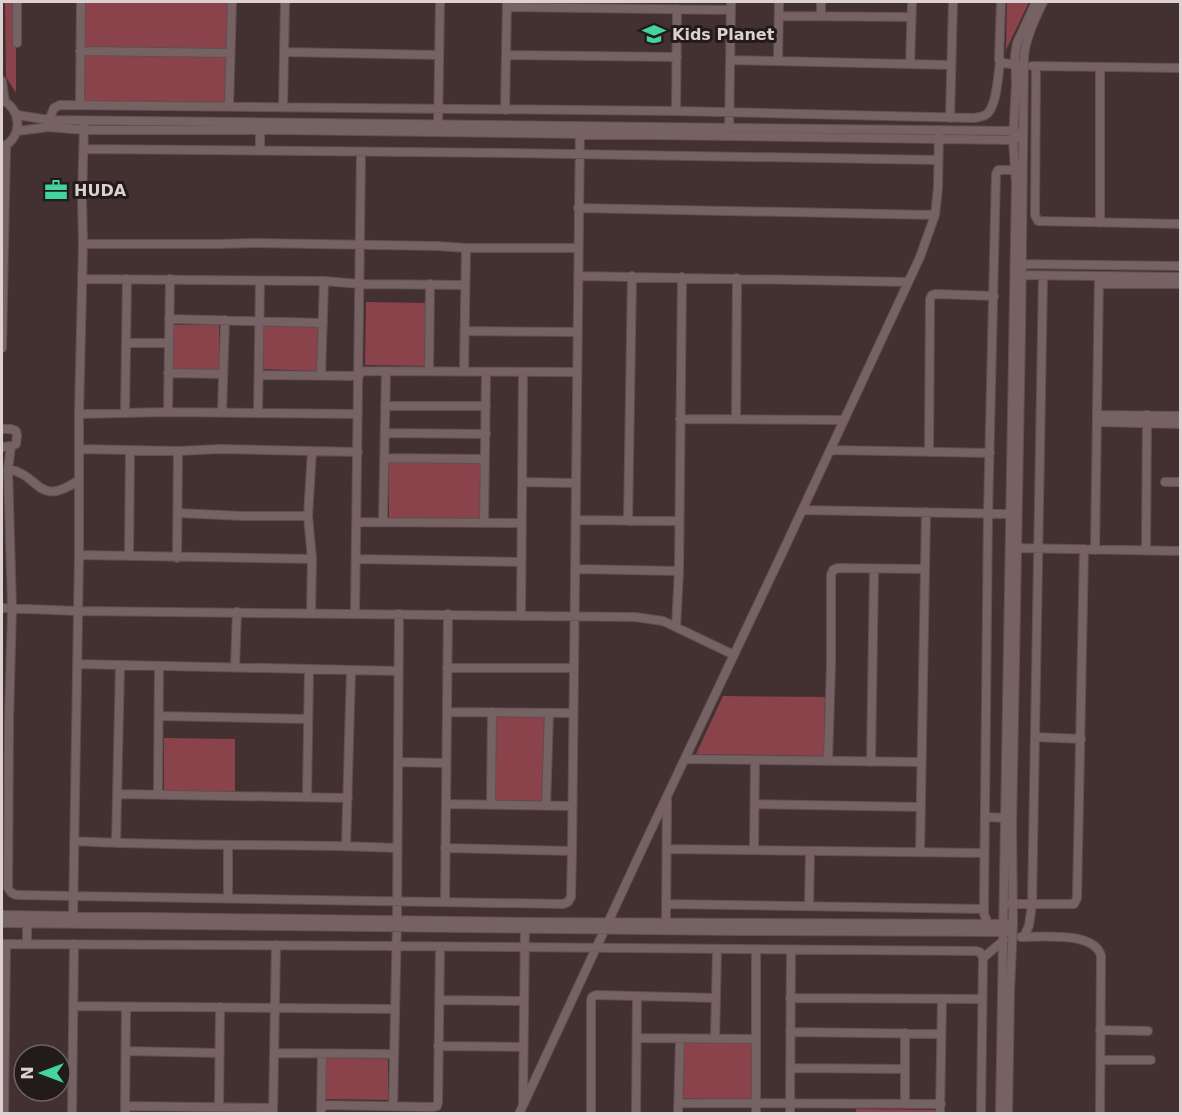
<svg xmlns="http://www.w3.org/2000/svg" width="1182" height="1115" font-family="'DejaVu Sans',sans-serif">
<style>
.green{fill:#8a434b}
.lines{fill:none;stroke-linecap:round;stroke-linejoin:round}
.minor-casing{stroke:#5f4f50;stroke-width:10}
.minor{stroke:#776263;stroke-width:8}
.labels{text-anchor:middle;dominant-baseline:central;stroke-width:6;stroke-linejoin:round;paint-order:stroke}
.poi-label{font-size:16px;font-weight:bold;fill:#dcd0d1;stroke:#231b1b;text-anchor:start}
</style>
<rect width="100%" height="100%" fill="#433132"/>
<path class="green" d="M5,2H16V93L6,77Z
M81,2H232L229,106L80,105Z
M1007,2H1029L1006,50Z
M366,302L427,303L426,366L365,365Z
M173,325H219V370H173Z
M263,325L318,326L317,371L262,369Z
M389,462L480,463V518H389Z
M723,696L825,697L824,756L696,754Z
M496,717H544L543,801L495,800Z
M164,738L235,739V791H164Z
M684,1042L752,1043L751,1099L683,1098Z
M326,1058L388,1059V1100L325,1099Z
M856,1109L936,1110V1113H856Z"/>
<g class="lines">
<g class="minor-casing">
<path id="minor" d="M1001,2L999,60L1003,63L1019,65
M507,7L731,10
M779,16L911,17
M821,16V2
M17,43V2
M80,51L230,53
M284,52L439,55
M506,55L677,57
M730,60L951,65
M778,61L779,2
M910,64L912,2
M1032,66L1180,68
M1036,67L1035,215L1038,221L1180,224
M1100,68V223
M2,81L5,102
M2,100C22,110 23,136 3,147
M80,105L81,2
M229,106L232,2
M283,107L285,2
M505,110L507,2
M676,111L677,9
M17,115L49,120L1014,131L1017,133
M950,118L953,2
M49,120L54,108L60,105L676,111L974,118C979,117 984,117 988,113C997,103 998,76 1000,62
M260,130V151
M438,130L440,2
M17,131L49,127L84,130H283L1013,140L1016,139
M729,133L731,2
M84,149L512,153L938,160
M578,208L935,215
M83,244H218L255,243L437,246L466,248H578
M1017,264L1180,266
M1016,275L1180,277
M578,276L908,282
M82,279L324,281L360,284L465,285
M1099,284H1180
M169,319L323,323
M465,331L578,332
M127,343H168
M2,348L6,145
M359,371L577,372
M429,371L430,284
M464,371L466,248
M168,373L223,374
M259,375L359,376
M321,375L324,281
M385,406H486
M168,412L170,279
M222,412L225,320
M125,413L127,279
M258,413L260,281
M79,414L168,412L358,414
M1097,415L1180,416
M680,419L844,420
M736,419L737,278
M1097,422L1180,424
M2,429H11L16,431L17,436L16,444L11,446L2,447
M385,433L486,434
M11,446L8,469L12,608L9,719L8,888C11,893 13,895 19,895L73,896L563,904L568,902L571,897L572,851L580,126
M80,449L178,451L220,449L358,452
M831,450L990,453
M929,452L930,299L932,295L936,294L994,296
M384,458L485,459
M8,469C42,475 36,509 79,480
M522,482L576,483
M1165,482H1180
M802,510L1010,514
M178,513L243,516H308
M576,520L679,521
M628,521L632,276
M357,522L522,523
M383,522L386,371
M484,523L486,372
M1013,548L1180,551
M1095,550L1099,276
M1146,551L1147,415
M79,555L312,559
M129,556L130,450
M177,558L178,451
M356,559L521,562
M575,569L679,571
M2,608L78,611L635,617L663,621L734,655
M311,613L312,559L308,516L312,451
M355,613L361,153
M521,615L523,372
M676,627L679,571L682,277
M77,664L398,671
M235,667L237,612
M447,668H574
M447,712L573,713
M159,716L308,719
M1035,737L1081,739
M685,759L921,762
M828,761L831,665V575L833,570L838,568L924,569
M398,762L446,763
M871,762L874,569
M117,794L348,798
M158,794L159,666
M307,797L309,669
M446,804L572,806
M755,804L920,807
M491,805L492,712
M546,806L549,713
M985,817L1006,818
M74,841C181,847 289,843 397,848
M116,843L120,665
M346,845L351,670
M445,848L572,851
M667,849L984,853
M754,850L755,760
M920,852L926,512
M228,899V845
M445,902L448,614
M667,904L984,909
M1010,904H1074L1077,898L1084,549
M809,906L810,851
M2,915L525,922L1009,924
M73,919L79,555V414L83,244L82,199L84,126
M2,923L738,931L1009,932
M666,923L667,800
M988,924L984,914V904L988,513L996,174L998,170H1015
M1021,937C1041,937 1095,931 1101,956L1100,1114
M1024,937L1029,925L1032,905L1043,276
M2,944L396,946L976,951L980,952L983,958L981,1114
M27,944V923
M983,958L1004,940
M790,998L981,999
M439,1000L524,1001
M73,1006L395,1009
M1100,1030L1148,1031
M790,1032L941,1034
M637,1038L756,1039
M715,1039L717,950
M438,1046L523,1047
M126,1051L220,1053
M275,1053L394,1054
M1100,1060H1151
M790,1068L905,1069
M523,1103L525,924
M679,1103L941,1104
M905,1104V1033
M322,1105L433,1107L437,1106L438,1102L440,947
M125,1106L273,1108
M393,1106L397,920L399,614
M219,1107L220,1007
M4,1114L6,944
M72,1114L74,944
M125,1114L126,1007
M273,1114L276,945
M321,1114L322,1054
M519,1114L643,847L785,547L920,257L935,215L938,188L939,130
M591,1114V1000L592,997L596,995L716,998
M636,1114L637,997
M678,1114L680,1039
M756,1114V950
M790,1114L791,950
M940,1114L942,999
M1000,1114L1016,183L1013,140L1016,84L1015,55L1017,43L1036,2
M1008,1114L1010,990L1013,924L1012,827L1021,330L1024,56C1026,37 1035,19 1043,2"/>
</g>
<use href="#minor" class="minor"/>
</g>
<defs>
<g id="school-bare" transform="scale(1.8)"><path d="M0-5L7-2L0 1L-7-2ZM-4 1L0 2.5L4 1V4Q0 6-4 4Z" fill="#43d4a0" stroke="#231b1b" stroke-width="2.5" paint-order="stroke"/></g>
<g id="office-bare" transform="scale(1.8)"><path d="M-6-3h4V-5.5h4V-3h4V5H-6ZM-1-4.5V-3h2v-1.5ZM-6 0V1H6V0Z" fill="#43d4a0" stroke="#231b1b" stroke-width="2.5" paint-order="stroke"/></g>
</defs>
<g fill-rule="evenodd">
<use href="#school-bare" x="654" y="34"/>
<use href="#office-bare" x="56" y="190"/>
</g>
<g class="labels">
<g class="poi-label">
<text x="672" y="34">Kids Planet</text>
<text x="74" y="190">HUDA</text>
</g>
</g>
<rect width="1182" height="1115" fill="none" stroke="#dcd0d1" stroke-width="6"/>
<g transform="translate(42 1073) rotate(270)"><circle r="28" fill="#231b1b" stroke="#6d6364" stroke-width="1.5"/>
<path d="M0-4.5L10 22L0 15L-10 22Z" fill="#43d4a0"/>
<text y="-9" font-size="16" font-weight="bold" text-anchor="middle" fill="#dcd0d1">N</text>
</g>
</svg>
